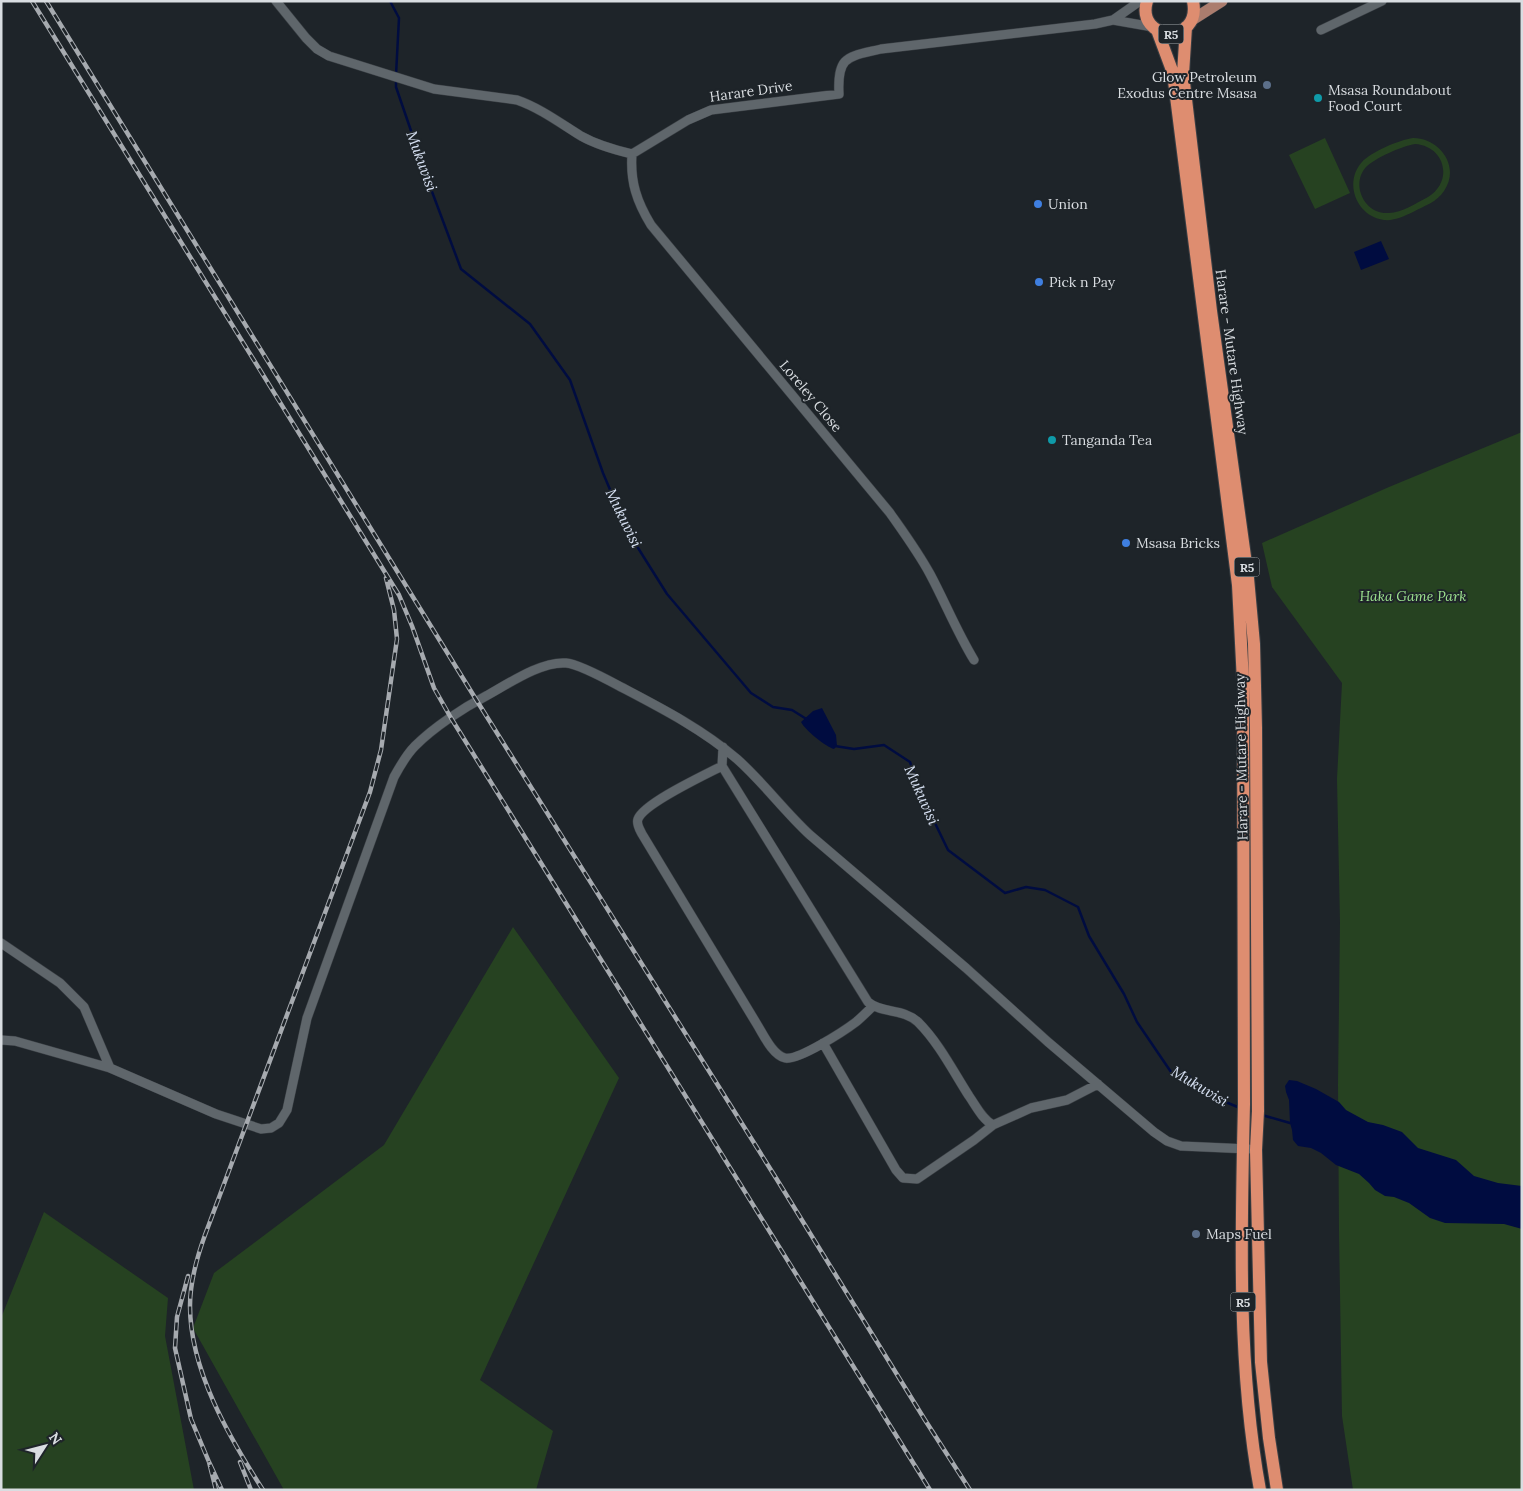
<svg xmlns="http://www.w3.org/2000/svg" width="1523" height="1491" font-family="Lora,serif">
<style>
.green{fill:#264221;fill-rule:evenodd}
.water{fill:#000c40}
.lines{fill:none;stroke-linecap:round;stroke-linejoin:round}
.stream{stroke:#000c40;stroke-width:2.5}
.minor-casing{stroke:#3a3f44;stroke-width:10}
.major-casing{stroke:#3a3f44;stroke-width:12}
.highway-casing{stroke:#3a3f44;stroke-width:14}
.minor{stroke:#5f666b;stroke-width:9}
.major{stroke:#ab7d6e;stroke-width:11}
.highway{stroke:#de8d70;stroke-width:12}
.rail-casing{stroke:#a6aaaf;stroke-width:4.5}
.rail{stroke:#1e2429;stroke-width:2.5;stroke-dasharray:8;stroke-linecap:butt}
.service-dot{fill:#5c6f8a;stroke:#1e2429;stroke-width:2}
.culture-dot{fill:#0f9aa8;stroke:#1e2429;stroke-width:2}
.shop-dot{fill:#3f7fe0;stroke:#1e2429;stroke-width:2}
.labels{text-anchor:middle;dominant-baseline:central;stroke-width:4;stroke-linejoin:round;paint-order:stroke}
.shield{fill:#1e2429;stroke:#a1a6aa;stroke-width:1}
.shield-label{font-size:12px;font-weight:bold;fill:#d9dde1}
.poi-label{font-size:14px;fill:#d9dde1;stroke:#1e2429;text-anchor:start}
.street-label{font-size:14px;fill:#d9dde1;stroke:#1e2429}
.park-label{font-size:14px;font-style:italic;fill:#9de28f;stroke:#1e2429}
.water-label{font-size:15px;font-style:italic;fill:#d6e0f2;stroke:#1e2429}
</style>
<rect width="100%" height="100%" fill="#1e2429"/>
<path class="green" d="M1325,138L1350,193L1315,209L1289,155Z
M1413,138C1439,138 1461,166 1444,191C1437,202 1424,206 1413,212C1404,216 1395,221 1384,220C1357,217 1343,183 1362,162C1371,152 1399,140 1413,138ZM1415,144C1445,146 1454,181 1428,197C1416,203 1402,213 1389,213C1365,215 1350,185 1366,167C1375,158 1402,146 1415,144Z
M1522,432V1490H1353L1342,1416L1339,1231L1338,1085L1340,923L1337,779L1342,683L1272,587L1262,543L1389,487Z
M513,927L619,1078L480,1380L553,1431L536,1490H284L193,1328L214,1273L384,1145Z
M44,1212L168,1298L165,1336L194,1490H1V1318Z"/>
<path class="water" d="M1381,241L1389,259L1361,270L1354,252Z
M822,708L836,735L837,746L834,749C826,747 805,730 801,722L813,711Z
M1289,1080L1297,1081L1316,1089L1339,1102L1346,1110L1368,1122L1383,1125L1402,1132L1418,1148L1456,1160L1474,1176L1498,1183L1522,1186V1229L1504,1224L1445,1223L1430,1218L1409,1203L1394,1197L1385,1196L1375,1190L1369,1183L1359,1174L1336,1165L1321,1153L1311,1148L1298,1146L1293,1140L1292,1130L1290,1123L1289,1100L1286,1092L1285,1086Z"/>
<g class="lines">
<path class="stream" d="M390,1L399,18L396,75
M396,81V87L431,189L461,269L530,324L570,380L603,473L628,532L667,594L751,693L773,707L792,710L808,720
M835,746L854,749L884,745L910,762L920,792L948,850L1005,893L1026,887L1045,890L1078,907L1089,936L1124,994L1137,1022L1171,1072L1190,1077L1209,1095L1240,1108
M1262,1115L1290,1123"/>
<g class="minor-casing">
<path id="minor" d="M276,1L306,38L317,49L329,56L434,89L517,100C540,108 560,123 581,136C597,145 615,150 632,154L688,120L711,110L839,94C837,55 848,57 881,49L1095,24L1113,20L1153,27
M1113,20L1140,1
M1321,30L1382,1
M632,154C630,182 637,202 651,225L890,513C904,533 918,552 930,574C945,602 957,632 974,660
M723,747L722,766L868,1002C882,1014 903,1008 918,1022C939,1043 953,1071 969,1096C976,1106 982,1119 993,1125L1031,1108L1067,1100L1098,1084
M722,766C705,775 644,803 638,819C636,824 640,830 642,834L758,1026C764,1036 773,1055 785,1058C798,1061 844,1031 856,1022C862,1017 868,1011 873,1006
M1,943L60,983L84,1007L110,1068L216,1114L261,1129L271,1128L279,1123L287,1110L307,1018L394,777C400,766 406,755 415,746C434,727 463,708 486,696C508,684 541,661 566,663C579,664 608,680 621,687C661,708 702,729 737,759C763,782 784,811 810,835L966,968L1048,1042L1154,1132L1167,1141L1181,1146L1249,1149
M1,1040L15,1041L110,1068
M823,1043L896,1170L903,1178L917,1179L974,1140L993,1125"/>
</g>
<g class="major-casing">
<path id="major" d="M1192,20L1222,1"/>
</g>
<g class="highway-casing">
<path id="highway" d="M1147,1C1135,41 1202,46 1193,1
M1186,27L1183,74L1211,311L1248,578L1254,644L1256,728L1258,1111L1256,1150L1261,1362L1269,1438L1277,1490
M1157,30L1173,73L1238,585L1243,682L1244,1104C1241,1231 1237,1365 1260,1490"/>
</g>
<use href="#minor" class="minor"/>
<use href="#major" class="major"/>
<use href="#highway" class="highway"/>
<g class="rail-casing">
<path id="rail" d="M32,1L399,595L412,626L434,688L451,718L930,1490
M46,1L477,701L776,1178L925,1420L970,1490
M188,1276L177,1317L175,1348L191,1419L209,1462
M240,1462L251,1490
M216,1490L209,1462L222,1490
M263,1490C229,1437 190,1370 190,1306C190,1282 197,1257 205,1235L370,792L381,750L397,639L394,610L386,578"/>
</g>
<use href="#rail" class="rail"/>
</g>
<g class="service-dot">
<circle cx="1267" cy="85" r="5"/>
<circle cx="1196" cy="1234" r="5"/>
</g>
<g class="culture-dot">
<circle cx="1318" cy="98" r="5"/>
<circle cx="1052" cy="440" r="5"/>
</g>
<g class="shop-dot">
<circle cx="1038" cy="204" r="5"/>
<circle cx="1039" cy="282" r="5"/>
<circle cx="1126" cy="543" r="5"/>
</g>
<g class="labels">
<g class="shield">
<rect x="1158.5" y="24.5" width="25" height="19" rx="4"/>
<rect x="1234.5" y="557.5" width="25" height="19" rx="4"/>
<rect x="1230.5" y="1292.5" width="25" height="19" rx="4"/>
</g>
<g class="shield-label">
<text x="1171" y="34">R5</text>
<text x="1247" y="567">R5</text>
<text x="1243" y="1302">R5</text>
</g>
<g class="poi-label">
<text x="1257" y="77" text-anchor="end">Glow Petroleum<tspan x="1257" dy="16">Exodus Centre Msasa</tspan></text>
<text x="1328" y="90">Msasa Roundabout<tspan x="1328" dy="16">Food Court</tspan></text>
<text x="1048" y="204">Union</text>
<text x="1049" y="282">Pick n Pay</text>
<text x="1062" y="440">Tanganda Tea</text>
<text x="1136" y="543">Msasa Bricks</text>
<text x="1206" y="1234">Maps Fuel</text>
</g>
<g class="street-label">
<text transform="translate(751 91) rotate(-8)">Harare Drive</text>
<text transform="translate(1232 352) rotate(82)">Harare - Mutare Highway</text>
<text transform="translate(811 396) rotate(50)">Loreley Close</text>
<text transform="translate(1241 757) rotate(-91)">Harare - Mutare Highway</text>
</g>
<g class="park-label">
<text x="1413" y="596">Haka Game Park</text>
</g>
<g class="water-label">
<text transform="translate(422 161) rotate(70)">Mukuvisi</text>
<text transform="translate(624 518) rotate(64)">Mukuvisi</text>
<text transform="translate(922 795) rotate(66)">Mukuvisi</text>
<text transform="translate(1200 1086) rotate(31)">Mukuvisi</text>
</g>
</g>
<rect width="1523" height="1491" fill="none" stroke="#d9dde1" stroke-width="5"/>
<g transform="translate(45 1446) rotate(54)" stroke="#1e2429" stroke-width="4" paint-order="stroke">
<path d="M0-4L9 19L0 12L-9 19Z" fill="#d9dde1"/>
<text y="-8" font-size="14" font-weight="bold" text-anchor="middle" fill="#d9dde1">N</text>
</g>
</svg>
